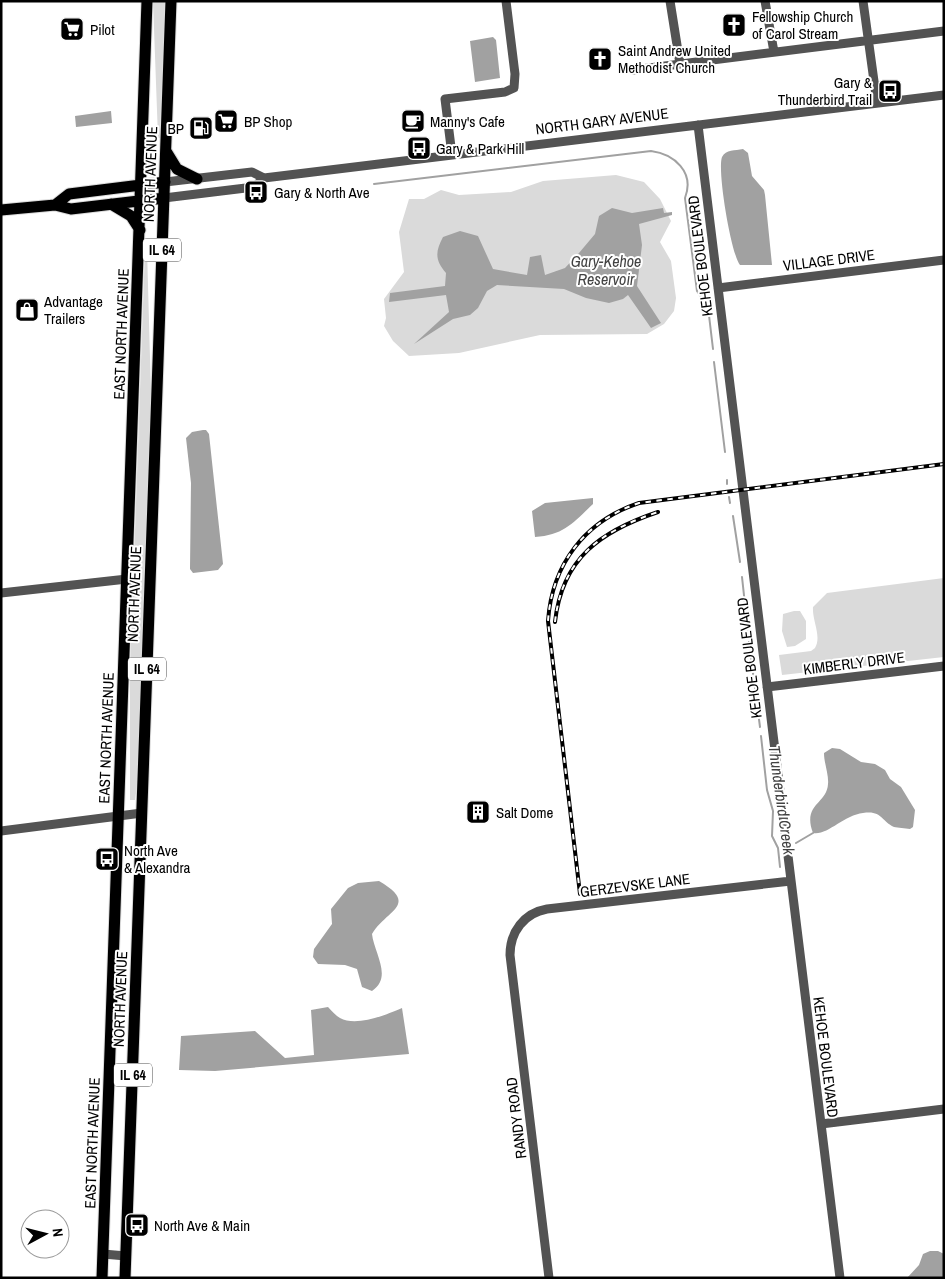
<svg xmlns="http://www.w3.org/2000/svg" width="945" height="1279" font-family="'Archivo Narrow',sans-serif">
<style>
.green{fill:#dadada}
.water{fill:#a1a1a1}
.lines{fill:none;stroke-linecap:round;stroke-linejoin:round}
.stream{stroke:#a1a1a1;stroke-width:2}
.major-casing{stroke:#dbdbdb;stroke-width:13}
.minor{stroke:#535353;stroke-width:9}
.major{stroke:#000;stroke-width:11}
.rail-casing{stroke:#000;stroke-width:4}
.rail{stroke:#fff;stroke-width:2;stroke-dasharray:5.5;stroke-linecap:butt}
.labels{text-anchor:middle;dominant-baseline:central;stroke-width:4;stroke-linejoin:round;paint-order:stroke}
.shield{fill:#fff;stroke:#4c4c4c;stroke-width:1}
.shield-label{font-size:14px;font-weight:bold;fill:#000}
.poi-label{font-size:15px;fill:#000;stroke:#fff;text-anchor:start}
.street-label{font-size:15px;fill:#000;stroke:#fff}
.water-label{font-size:16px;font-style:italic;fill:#424242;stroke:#fff}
</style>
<rect width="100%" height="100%" fill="#fff"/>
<path class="green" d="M153,1H165L160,138H158Z
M616,175L644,182L660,199L671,221L660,242L671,261L676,298L674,311L664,324L647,334L540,335L459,353L409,356L393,341L384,326L386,318L384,299L404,272L399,232L409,199H424L441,190L459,195L511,192L543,181Z
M145,249H147L151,393L137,786L135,800H130V672Z
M944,578V657L782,675L779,655L811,651L815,648C822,636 812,621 813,607L827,593Z
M794,611H800L806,621V639L795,646L787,647L782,631L783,614Z"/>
<path class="water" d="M493,37L496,40L500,78L475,82L470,41Z
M111,111L112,123L76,127L75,116Z
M743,149L748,153L752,176L764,190L765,195L772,265H740C731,254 717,170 722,157C726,149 735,151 743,149Z
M612,208L632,213L663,208L664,213L672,212V215L639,224L642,245L637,286L661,323L651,328L628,295L623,299L609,303L586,298L564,289L497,285L487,291L478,308L470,315L453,319L414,344L449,312L446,295L389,302L390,293L445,286L446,273C435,260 435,252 443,237L460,231L478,236L493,269L527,275L530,257L541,255L545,275L565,268L579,253L595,234L599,216Z
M203,430H206L209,434L223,564L218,570L193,573L190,569L191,483L186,438L192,432Z
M593,498V504C573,523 564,535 535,537L532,511L545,503Z
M832,748L840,749L861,762L875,764L885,770L890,779L901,787L915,810L913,827L910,829C905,828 898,828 894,827C881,821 882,810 863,813C844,815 827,836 813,833C802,804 827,804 828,784C829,775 824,763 824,753Z
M379,881C420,905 386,910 372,934C374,953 393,977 372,991L362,987L357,969L345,965L318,964L313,957L314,949L332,924L331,909L348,888L358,883Z
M328,1007C332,1011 336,1016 340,1018C356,1027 386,1015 402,1008L409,1054L215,1071L179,1070L181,1036L255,1031L285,1058L314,1055L311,1010Z
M930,1251H938L944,1254V1278H907L919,1265L923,1254Z"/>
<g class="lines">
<path class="stream" d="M374,184L651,151C674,154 695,172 685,198L697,291L708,307L713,349
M714,362L725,452
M727,480V484
M729,497L730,503
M733,516L740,562
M742,577L748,632
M749,642L760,727
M761,736L767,790L773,811L772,836L778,848L780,867
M796,843L813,833"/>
<g class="major-casing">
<path id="major" d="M166,151L177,169L197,179
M111,204L131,216L140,230
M55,205L69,194L165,182
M1,210L55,205L71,209L164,198
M102,1278L147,1
M125,1278L171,1"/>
</g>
<path class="minor" d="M670,1L680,64
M765,1L774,52
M863,1L877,103
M633,70L944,31
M698,125L840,1278
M452,155L445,99L505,92L514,88L515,74L506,1
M165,182L252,172L264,178L944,95
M164,198L254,187L264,178
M718,288L944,260
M1,593L127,579
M767,687L944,666
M1,831L142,813
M821,1124L944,1109
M103,1254L126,1256
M549,1278L510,955C510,932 524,913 547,909L791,881"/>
<use href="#major" class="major"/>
<g class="rail-casing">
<path id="rail" d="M555,622C562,558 601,531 658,512
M580,894L548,621C552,564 585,521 639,503L944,464"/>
</g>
<use href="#rail" class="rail"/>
</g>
<defs>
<g id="church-square" transform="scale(1.25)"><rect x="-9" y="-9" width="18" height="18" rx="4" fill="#000" stroke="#fff"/><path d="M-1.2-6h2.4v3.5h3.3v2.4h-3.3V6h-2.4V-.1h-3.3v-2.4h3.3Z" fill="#fff"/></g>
<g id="supermarket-square" transform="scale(1.25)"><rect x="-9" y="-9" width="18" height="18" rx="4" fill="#000" stroke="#fff"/><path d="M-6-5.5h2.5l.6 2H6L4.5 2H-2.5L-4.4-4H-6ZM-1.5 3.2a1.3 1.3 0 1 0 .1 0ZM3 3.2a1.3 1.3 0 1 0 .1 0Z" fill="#fff"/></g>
<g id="bus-square" transform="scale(1.25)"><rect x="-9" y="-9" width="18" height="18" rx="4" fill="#000" stroke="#fff"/><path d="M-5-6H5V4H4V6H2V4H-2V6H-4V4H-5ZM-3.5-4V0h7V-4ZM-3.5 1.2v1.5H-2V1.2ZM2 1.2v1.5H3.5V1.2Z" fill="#fff"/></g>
<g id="cafe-square" transform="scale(1.25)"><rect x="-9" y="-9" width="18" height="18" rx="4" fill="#000" stroke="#fff"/><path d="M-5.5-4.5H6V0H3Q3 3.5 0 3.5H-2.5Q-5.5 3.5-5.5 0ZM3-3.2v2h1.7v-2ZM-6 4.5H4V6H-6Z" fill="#fff"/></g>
<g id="fuel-square" transform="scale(1.25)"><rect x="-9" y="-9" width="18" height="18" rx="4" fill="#000" stroke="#fff"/><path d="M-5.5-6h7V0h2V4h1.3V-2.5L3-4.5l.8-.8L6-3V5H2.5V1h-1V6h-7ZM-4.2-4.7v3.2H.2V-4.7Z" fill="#fff"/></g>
<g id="shop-square" transform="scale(1.25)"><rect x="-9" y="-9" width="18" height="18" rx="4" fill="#000" stroke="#fff"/><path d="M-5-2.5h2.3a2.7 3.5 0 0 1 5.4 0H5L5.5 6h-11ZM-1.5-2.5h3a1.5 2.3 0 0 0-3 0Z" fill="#fff"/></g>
<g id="building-square" transform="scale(1.25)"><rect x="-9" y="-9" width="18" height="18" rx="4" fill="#000" stroke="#fff"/><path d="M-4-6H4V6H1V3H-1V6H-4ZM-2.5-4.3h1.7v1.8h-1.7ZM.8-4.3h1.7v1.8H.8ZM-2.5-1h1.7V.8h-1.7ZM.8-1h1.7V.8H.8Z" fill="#fff"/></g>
</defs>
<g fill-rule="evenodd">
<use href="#church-square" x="734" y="25"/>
<use href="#supermarket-square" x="72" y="29"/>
<use href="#church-square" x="600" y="59"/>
<use href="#bus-square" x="890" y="91"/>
<use href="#supermarket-square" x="226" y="121"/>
<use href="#cafe-square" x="413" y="121"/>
<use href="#fuel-square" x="201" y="128"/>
<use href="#bus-square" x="419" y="148"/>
<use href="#bus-square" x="256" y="192"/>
<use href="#shop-square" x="27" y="310"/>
<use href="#building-square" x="478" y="812"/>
<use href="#bus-square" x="107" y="859"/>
<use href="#bus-square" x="137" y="1225"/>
</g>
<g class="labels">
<g class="shield">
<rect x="143" y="238.5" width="38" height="23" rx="4"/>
<rect x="128" y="657.5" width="38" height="23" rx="4"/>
<rect x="114" y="1063.5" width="38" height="23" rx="4"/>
</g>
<g class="shield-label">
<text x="162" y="250">IL 64</text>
<text x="147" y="669">IL 64</text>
<text x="133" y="1075">IL 64</text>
</g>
<g class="poi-label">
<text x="752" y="16">Fellowship Church<tspan x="752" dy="17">of Carol Stream</tspan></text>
<text x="90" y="29">Pilot</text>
<text x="618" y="50">Saint Andrew United<tspan x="618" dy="17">Methodist Church</tspan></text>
<text x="872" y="82" text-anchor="end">Gary &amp;<tspan x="872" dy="17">Thunderbird Trail</tspan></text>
<text x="244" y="121">BP Shop</text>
<text x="430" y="121">Manny's Cafe</text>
<text x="184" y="128" text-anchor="end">BP</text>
<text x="436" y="148">Gary &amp; Park Hill</text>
<text x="274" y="192">Gary &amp; North Ave</text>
<text x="44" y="301">Advantage<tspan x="44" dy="17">Trailers</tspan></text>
<text x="496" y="812">Salt Dome</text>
<text x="124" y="850">North Ave<tspan x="124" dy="17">&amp; Alexandra</tspan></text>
<text x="154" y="1225">North Ave &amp; Main</text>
</g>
<g class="street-label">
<text transform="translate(602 121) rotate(-7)">NORTH GARY AVENUE</text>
<text transform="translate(150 174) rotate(-88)">NORTH AVENUE</text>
<text transform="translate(700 256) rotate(-97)">KEHOE BOULEVARD</text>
<text transform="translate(829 260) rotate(-7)">VILLAGE DRIVE</text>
<text transform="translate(121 334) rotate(-88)">EAST NORTH AVENUE</text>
<text transform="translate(134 594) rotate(-88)">NORTH AVENUE</text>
<text transform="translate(749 658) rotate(-97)">KEHOE BOULEVARD</text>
<text transform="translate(854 663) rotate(-7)">KIMBERLY DRIVE</text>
<text transform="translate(106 738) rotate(-88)">EAST NORTH AVENUE</text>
<text transform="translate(635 885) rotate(-7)">GERZEVSKE LANE</text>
<text transform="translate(120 999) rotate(-88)">NORTH AVENUE</text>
<text transform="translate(826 1057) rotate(83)">KEHOE BOULEVARD</text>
<text transform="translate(516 1118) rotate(-97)">RANDY ROAD</text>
<text transform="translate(92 1143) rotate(-88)">EAST NORTH AVENUE</text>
</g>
<g class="water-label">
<text x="606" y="261">Gary-Kehoe<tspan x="606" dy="18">Reservoir</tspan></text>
<text transform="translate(782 800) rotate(82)">Thunderbird Creek</text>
</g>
</g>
<rect width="945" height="1279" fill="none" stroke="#000000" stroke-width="5"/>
<g transform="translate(45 1234) rotate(83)"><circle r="24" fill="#ffffff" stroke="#999999"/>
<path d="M0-4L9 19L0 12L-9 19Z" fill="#000000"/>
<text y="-8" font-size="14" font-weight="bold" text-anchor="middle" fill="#000000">N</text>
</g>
</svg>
